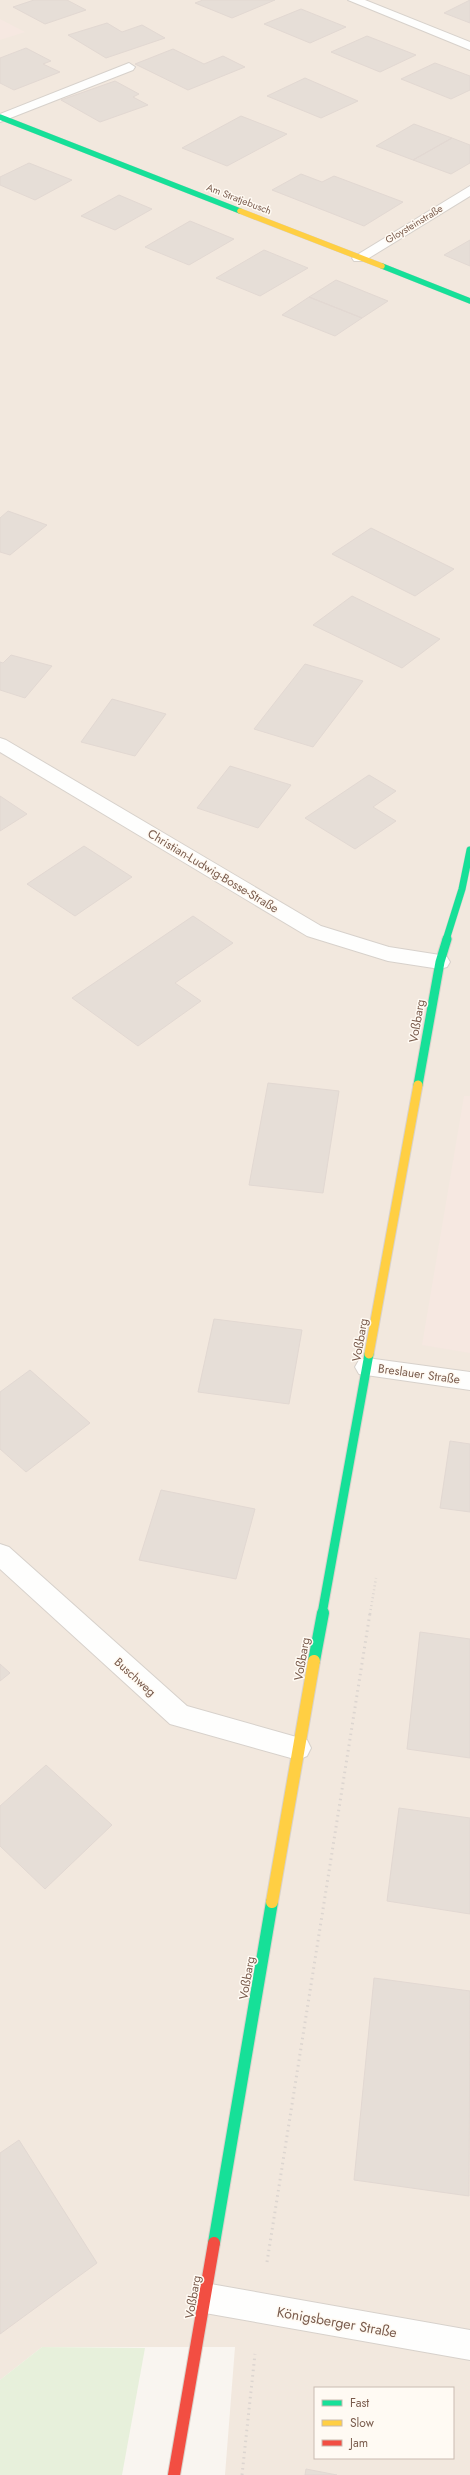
<svg xmlns="http://www.w3.org/2000/svg" width="470" height="2475" font-family="Jost,sans-serif">
<style>
.residential{fill:#f2e8de;fill-rule:evenodd}
.commercial{fill:#f6e8e1}
.green{fill:#e7f0db}
.building{fill:#e6ded7;stroke:#e2d8d2}
.lines{fill:none;stroke-linecap:round;stroke-linejoin:round}
.lane-casing{stroke:#d7d1cb;stroke-width:2}
.street-casing{stroke:#d7d1cb;stroke-width:2}
.fast-far3-casing{stroke:#d9d2cb;stroke-width:6}
.fast-far2-casing{stroke:#d9d2cb;stroke-width:8}
.fast-far1-casing{stroke:#d9d2cb;stroke-width:11}
.fast-casing{stroke:#d9d2cb;stroke-width:14}
.slow-far2-casing{stroke:#d9d2cb;stroke-width:6}
.slow-far1-casing{stroke:#d9d2cb;stroke-width:11}
.slow-casing{stroke:#d9d2cb;stroke-width:14}
.jam-casing{stroke:#d9d2cb;stroke-width:14}
.path-far1{stroke:#dcd5d0;stroke-width:2.5;stroke-dasharray:1 3;stroke-linecap:butt}
.path{stroke:#dcd5d0;stroke-width:3;stroke-dasharray:1.5 4;stroke-linecap:butt}
.lane{fill:#fefefd;fill-rule:evenodd}
.street{fill:#fefefd;fill-rule:evenodd}
.fast-far3{stroke:#16e098;stroke-width:5.5}
.fast-far2{stroke:#16e098;stroke-width:7}
.fast-far1{stroke:#16e098;stroke-width:9}
.fast{stroke:#16e098;stroke-width:12}
.slow-far2{stroke:#ffcf43;stroke-width:5.5}
.slow-far1{stroke:#ffcf43;stroke-width:9}
.slow{stroke:#ffcf43;stroke-width:12}
.jam{stroke:#f24e42;stroke-width:12}
.labels{text-anchor:middle;dominant-baseline:central;stroke-width:3;stroke-linejoin:round;paint-order:stroke}
.far-street-label{font-size:10px;fill:#7a5c4d;stroke:#fffaf3}
.street-label{font-size:12px;fill:#7a5c4d;stroke:#fffaf3}
.near-street-label{font-size:14px;fill:#7a5c4d;stroke:#fffaf3}
</style>
<rect width="100%" height="100%" fill="#f9f5f0"/>
<path class="residential" d="M0,0H470V2475H225L235,2347H42L0,2380ZM315,2388H453V2458H315Z"/>
<path class="commercial" d="M0,19L25,32L0,40Z
M464,1096H470V1353L422,1345Z"/>
<path class="green" d="M42,2347L145,2348L122,2475H0V2380Z"/>
<path class="building" d="M34,0H67L86,10L45,24L13,7Z
M203,0H275L232,18L195,3Z
M470,0V23L444,13Z
M301,9L346,27L310,43L264,24Z
M107,23L122,32L142,25L165,38L106,58L68,35Z
M367,36L416,55L380,72L331,52Z
M26,48L51,61L43,64L60,72L14,90L0,83V58Z
M173,49L204,64L223,56L245,67L188,90L135,64Z
M435,63L470,76V90L451,99L401,79Z
M305,78L358,101L321,118L267,96Z
M115,81L139,94L133,97L148,105L100,122L61,100Z
M241,116L287,134L227,166L182,148Z
M414,124L452,138L413,160L376,146Z
M452,138L470,145V163L451,174L413,160Z
M29,163L72,180L35,200L0,185V177Z
M301,174L322,182L334,176L403,202L364,226L272,190Z
M119,195L152,209L115,230L81,216Z
M190,221L234,239L189,265L145,247Z
M470,240V266L444,255Z
M264,250L308,268L260,296L216,278Z
M336,280L388,301L362,318L309,297Z
M309,297L362,318L335,336L282,315Z
M8,511L47,525L10,555L0,552V518Z
M371,528L454,569L415,596L332,554Z
M352,596L440,639L402,668L313,625Z
M11,655L52,666L25,698L0,690V662L3,663Z
M305,664L363,681L313,747L254,729Z
M112,699L166,714L135,756L81,742Z
M230,766L291,785L258,828L197,808Z
M369,775L396,791L373,807L396,821L355,849L305,818Z
M0,796L27,814L0,831Z
M84,846L132,877L75,916L27,884Z
M193,916L233,943L175,983L201,1001L138,1046L72,998Z
M268,1083L339,1091L323,1193L249,1185Z
M214,1319L302,1330L289,1404L198,1392Z
M30,1370L90,1423L26,1472L0,1449V1392Z
M450,1441L470,1444V1512L440,1508Z
M161,1490L255,1509L236,1579L139,1560Z
M420,1632L470,1639V1758L407,1749Z
M0,1664L10,1673L0,1681Z
M46,1765L112,1825L45,1889L0,1846V1806Z
M399,1808L470,1818V1914L387,1901Z
M374,1978L470,1991L469,2196L354,2180Z
M19,2140L97,2263L0,2334V2153Z
M306,2469L337,2475H305Z"/>
<g class="lines">
<g class="lane-casing">
<path id="lane" d="M129,63L135,67L133,70L0,122V114Z"/>
</g>
<g class="street-casing">
<path id="street" d="M348,0H365L470,42V50Z
M470,186V196L364,261H354L352,258Z
M0,738L6,740L321,926L389,947L440,955L447,957L450,962L447,967L440,969L388,961L307,936L0,752Z
M367,1358L470,1372V1390L359,1374L355,1367L359,1360Z
M0,1544L9,1547L187,1706L307,1740L311,1748L307,1756L298,1760L170,1724L0,1569Z
M205,2283L470,2330V2360L205,2313L194,2309L190,2298L194,2287Z"/>
</g>
<g class="fast-far3-casing">
<path id="fast-far3" d="M0,117L240,211
M382,266L470,301"/>
</g>
<g class="fast-far2-casing">
<path id="fast-far2" d="M446,940L462,889L470,850"/>
</g>
<g class="fast-far1-casing">
<path id="fast-far1" d="M418,1085L440,962L447,939
M322,1614L369,1354"/>
</g>
<g class="fast-casing">
<path id="fast" d="M314,1661L323,1613
M214,2243L272,1902"/>
</g>
<g class="slow-far2-casing">
<path id="slow-far2" d="M240,211L382,266"/>
</g>
<g class="slow-far1-casing">
<path id="slow-far1" d="M369,1354L418,1085"/>
</g>
<g class="slow-casing">
<path id="slow" d="M272,1902L314,1661"/>
</g>
<g class="jam-casing">
<path id="jam" d="M174,2475L214,2243"/>
</g>
<path class="path-far1" d="M370,1614L376,1578"/>
<path class="path" d="M267,2262L370,1613
M242,2475L255,2354"/>
<use href="#lane" class="lane"/>
<use href="#street" class="street"/>
<use href="#fast-far3" class="fast-far3"/>
<use href="#fast-far2" class="fast-far2"/>
<use href="#fast-far1" class="fast-far1"/>
<use href="#fast" class="fast"/>
<use href="#slow-far2" class="slow-far2"/>
<use href="#slow-far1" class="slow-far1"/>
<use href="#slow" class="slow"/>
<use href="#jam" class="jam"/>
</g>
<g class="labels">
<g class="far-street-label">
<text transform="translate(239 199) rotate(21)">Am Stratjebusch</text>
<text transform="translate(414 224) rotate(-31)">Gloysteinstraße</text>
</g>
<g class="street-label">
<text transform="translate(213 871) rotate(31)">Christian-Ludwig-Bosse-Straße</text>
<text transform="translate(417 1021) rotate(-80)">Voßbarg</text>
<text transform="translate(360 1340) rotate(-80)">Voßbarg</text>
<text transform="translate(419 1374) rotate(8)">Breslauer Straße</text>
<text transform="translate(302 1659) rotate(-80)">Voßbarg</text>
<text transform="translate(135 1677) rotate(42)">Buschweg</text>
<text transform="translate(247 1978) rotate(-80)">Voßbarg</text>
<text transform="translate(193 2297) rotate(-80)">Voßbarg</text>
</g>
<g class="near-street-label">
<text transform="translate(337 2322) rotate(10)">Königsberger Straße</text>
</g>
</g>
<rect x="314" y="2387" width="140" height="72" fill="#fffaf3" stroke="#cabbb1"/>
<rect x="322" y="2400" width="20" height="6" fill="#16e098" stroke="#cabbb1"/>
<text x="350" y="2407" font-size="12" fill="#7a5c4d">Fast</text>
<rect x="322" y="2420" width="20" height="6" fill="#ffcf43" stroke="#cabbb1"/>
<text x="350" y="2427" font-size="12" fill="#7a5c4d">Slow</text>
<rect x="322" y="2440" width="20" height="6" fill="#f24e42" stroke="#cabbb1"/>
<text x="350" y="2447" font-size="12" fill="#7a5c4d">Jam</text>
</svg>
